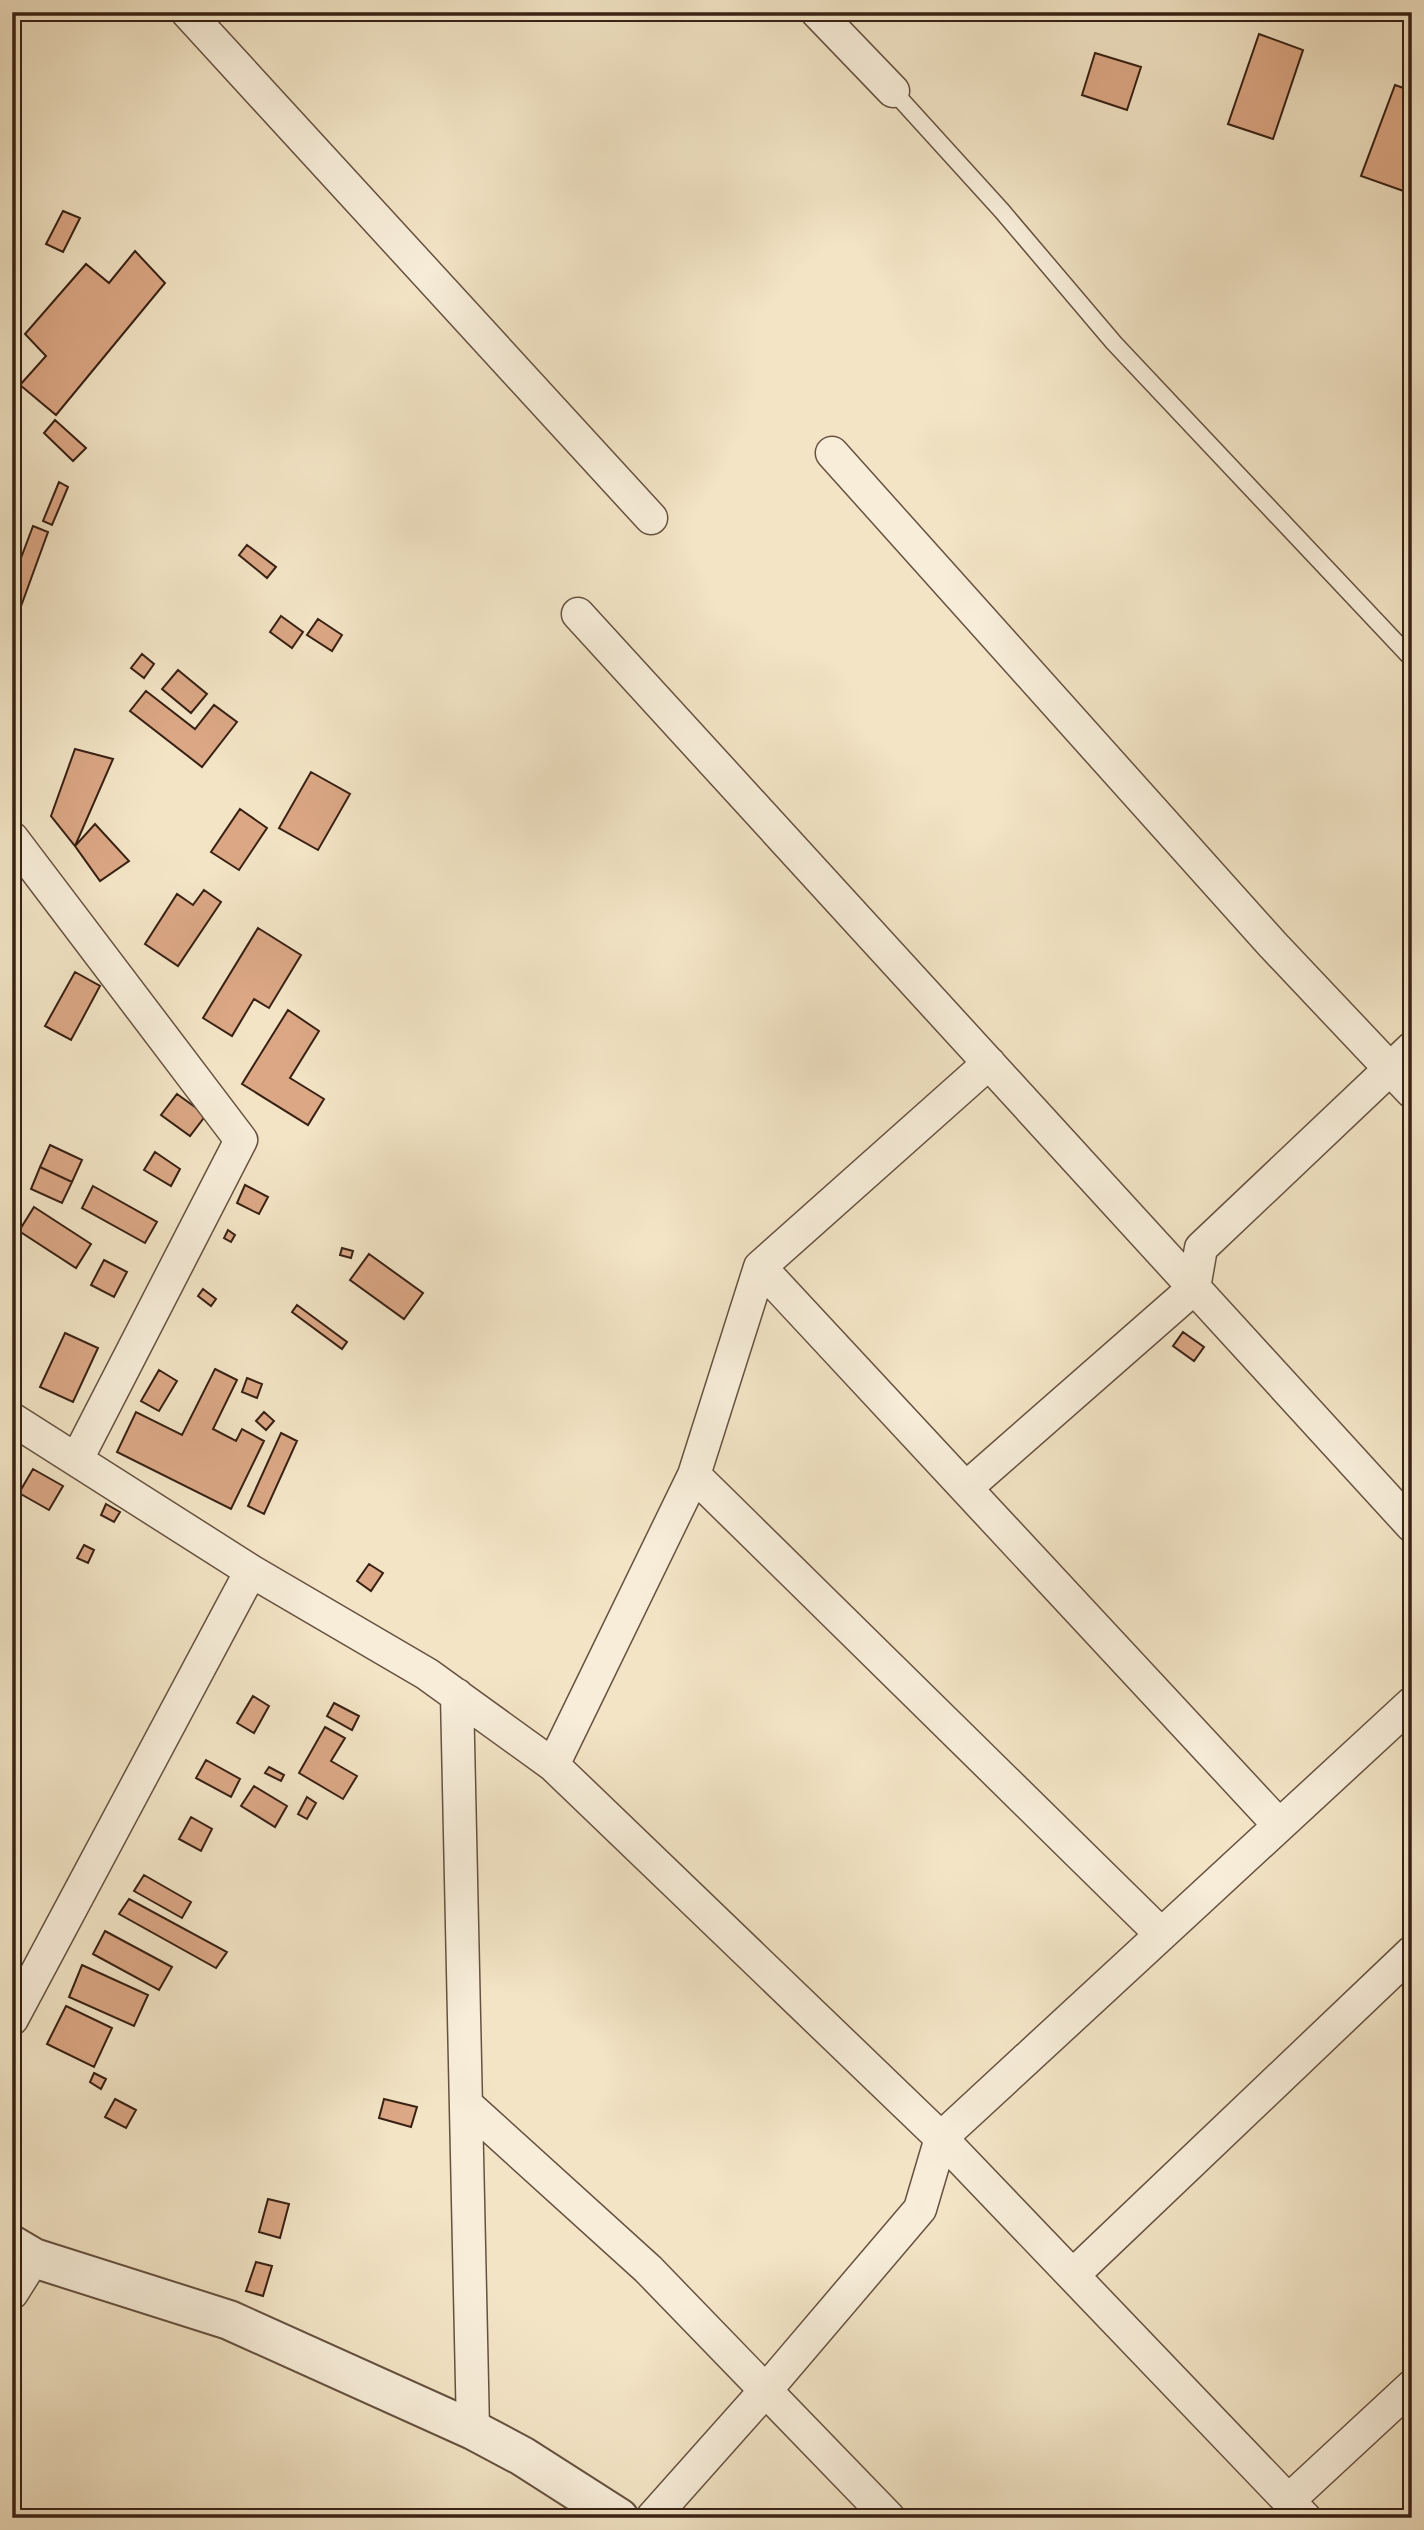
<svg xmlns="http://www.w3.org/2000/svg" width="1424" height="2530" font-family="Cardo,serif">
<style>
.building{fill:#dba785;stroke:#382114;stroke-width:2}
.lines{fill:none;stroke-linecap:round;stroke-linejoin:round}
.service-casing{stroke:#665240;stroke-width:19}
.minor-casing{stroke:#665240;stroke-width:35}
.tertiary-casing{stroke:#665240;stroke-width:42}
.service{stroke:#f7edd9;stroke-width:16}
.minor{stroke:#f7edd9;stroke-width:32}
.tertiary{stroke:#f7edd9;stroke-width:38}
</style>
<rect width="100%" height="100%" fill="#f2e4c5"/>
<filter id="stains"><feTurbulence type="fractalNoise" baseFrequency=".00286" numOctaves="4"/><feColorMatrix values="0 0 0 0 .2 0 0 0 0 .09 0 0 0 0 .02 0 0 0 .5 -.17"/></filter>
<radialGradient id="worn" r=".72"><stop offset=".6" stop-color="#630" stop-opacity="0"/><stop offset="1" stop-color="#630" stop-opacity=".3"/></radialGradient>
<path class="building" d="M1259,34L1303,50L1273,139L1228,124Z
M1095,53L1141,67L1127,110L1082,95Z
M1395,85L1412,91V194L1361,176Z
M63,211L80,218L63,252L46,244Z
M135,251L165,283L56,415L20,385L46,356L25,334L86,264L109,283Z
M55,420L86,448L73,461L44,433Z
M59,482L68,487L52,525L43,521Z
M33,526L48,532L12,631V582Z
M247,545L276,567L267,578L239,555Z
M281,616L303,632L292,648L270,632Z
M318,619L342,635L332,651L307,635Z
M142,654L154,664L144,678L131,668Z
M178,670L207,694L191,713L162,689Z
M146,691L195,729L214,705L237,722L202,767L130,711Z
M75,749L113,759L75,846L51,816Z
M311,772L350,794L318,850L279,828Z
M240,809L267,828L239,870L211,852Z
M95,824L129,861L100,881L75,846Z
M204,890L221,902L178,966L145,944L177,894L193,905Z
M258,928L301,955L269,1008L254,999L232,1036L203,1018Z
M75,972L100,986L71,1040L45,1026Z
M288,1010L319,1031L290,1078L324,1099L308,1125L242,1084Z
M177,1094L206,1115L190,1136L161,1115Z
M50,1145L82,1160L72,1182L40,1167Z
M155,1152L180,1169L171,1186L144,1170Z
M40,1167L72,1182L62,1203L31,1189Z
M245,1185L268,1197L259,1214L237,1203Z
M93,1186L157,1222L145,1243L82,1208Z
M34,1207L91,1244L76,1268L19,1231Z
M228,1230L235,1235L231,1242L224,1238Z
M342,1248L353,1251L351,1258L340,1255Z
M369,1254L423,1293L404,1319L350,1280Z
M104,1260L127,1272L114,1297L91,1285Z
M203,1289L216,1299L211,1306L198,1296Z
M297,1305L347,1342L342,1349L292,1312Z
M1183,1332L1204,1347L1194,1361L1173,1346Z
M65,1333L98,1348L73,1402L40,1387Z
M215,1369L237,1380L213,1429L236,1441L242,1429L264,1441L231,1509L117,1452L136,1412L182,1435Z
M159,1370L177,1381L159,1411L141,1401Z
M247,1378L262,1384L257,1398L242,1392Z
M264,1412L274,1421L266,1430L256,1421Z
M281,1433L297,1441L264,1514L248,1506Z
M33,1469L63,1486L49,1510L19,1493Z
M106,1504L120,1512L114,1522L101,1515Z
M84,1545L94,1550L88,1563L77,1558Z
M369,1564L383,1573L371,1591L357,1581Z
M253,1696L269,1706L254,1733L237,1723Z
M334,1703L359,1716L352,1730L327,1716Z
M325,1727L345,1738L331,1761L357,1776L343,1799L299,1773Z
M206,1760L240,1779L231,1797L196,1778Z
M269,1767L284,1775L281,1781L265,1773Z
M254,1786L287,1806L275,1827L241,1806Z
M307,1797L316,1803L307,1819L298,1814Z
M191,1817L212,1829L201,1851L179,1839Z
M144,1875L191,1902L182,1918L134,1891Z
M129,1899L227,1952L216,1968L119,1914Z
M105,1931L172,1967L159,1990L93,1954Z
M82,1965L148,1995L134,2026L69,1997Z
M66,2006L112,2028L94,2067L47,2044Z
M94,2073L106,2079L101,2089L90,2082Z
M115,2099L136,2110L126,2128L105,2117Z
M384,2099L417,2107L411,2127L379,2118Z
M268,2199L289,2204L280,2238L259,2232Z
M256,2262L272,2266L263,2296L246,2291Z"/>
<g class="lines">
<g class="service-casing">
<path id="service" d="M893,91L1002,211L1114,343L1412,659"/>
</g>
<g class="minor-casing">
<path id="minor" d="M187,12L651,518
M817,12L893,91
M832,453L1273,945L1412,1092
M578,614L1412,1526
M12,838L241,1140L77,1459
M760,1267L1279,1825
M12,1419L251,1571L427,1674L553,1765L941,2138L1305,2518
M694,1475L1161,1934
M966,1488L1194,1288L1201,1248L1412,1048
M457,1695L473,2430
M553,1765L694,1475L760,1267L989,1063
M12,2019L251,1571
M466,2104L648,2269L889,2518
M1073,2275L1412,1952
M12,2293L34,2258
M1289,2500L1412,2386
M652,2518L766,2390L920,2209L941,2138L1412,1703"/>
</g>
<g class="tertiary-casing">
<path id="tertiary" d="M12,2245L34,2258L229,2320L473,2430L522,2456L619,2518"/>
</g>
<use href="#service" class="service"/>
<use href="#minor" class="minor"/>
<use href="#tertiary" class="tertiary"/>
</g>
<rect width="1424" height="2530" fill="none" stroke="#f2e4c5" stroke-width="42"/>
<rect x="14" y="14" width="1396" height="2502" fill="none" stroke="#382114" stroke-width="3.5"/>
<rect x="21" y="21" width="1382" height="2488" fill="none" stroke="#382114" stroke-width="2"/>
<rect width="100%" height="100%" filter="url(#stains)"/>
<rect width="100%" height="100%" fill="url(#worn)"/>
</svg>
